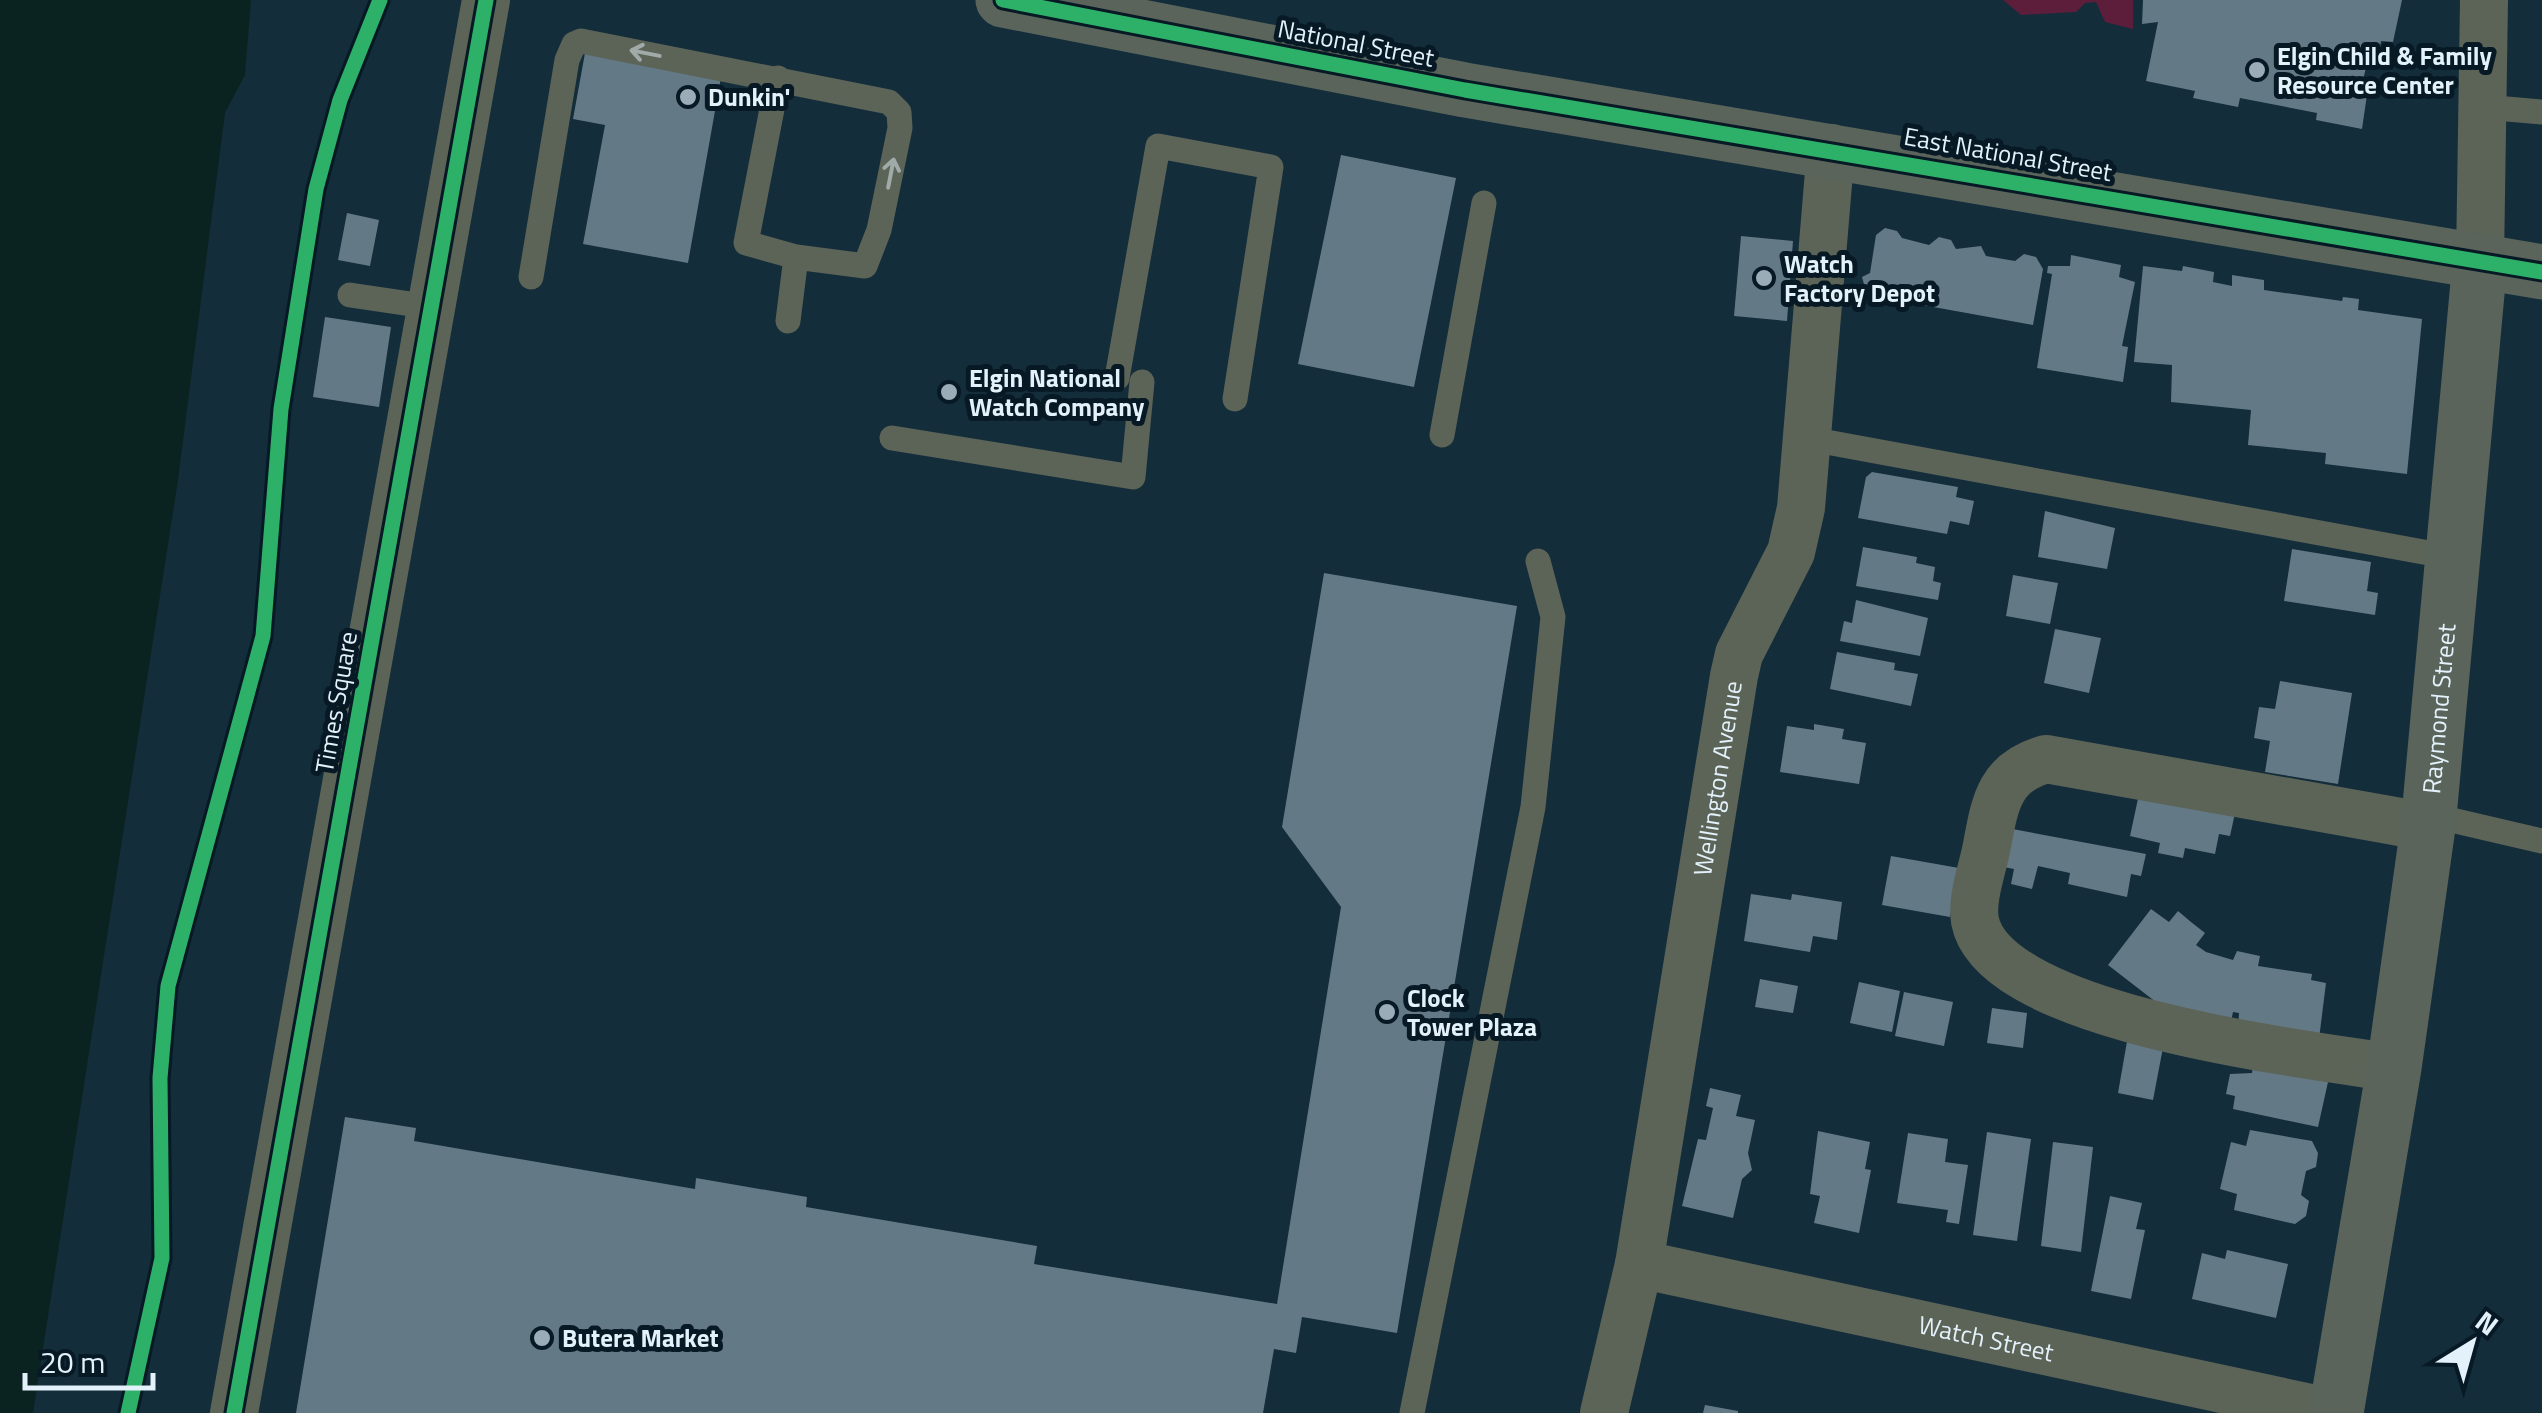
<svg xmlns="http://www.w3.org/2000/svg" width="2542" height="1413" font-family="'Titillium Web',sans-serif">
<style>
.green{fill:#5c1e3a}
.water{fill:#0b2320}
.building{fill:#647986}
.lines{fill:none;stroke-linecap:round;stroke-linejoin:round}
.lane{stroke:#5c6357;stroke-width:25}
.street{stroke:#5c6357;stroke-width:48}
.secondary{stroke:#5a645a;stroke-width:55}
.cycleway-casing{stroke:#071924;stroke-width:21}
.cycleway{stroke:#2db169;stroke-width:15}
.oneway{stroke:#a0aaa9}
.poi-dot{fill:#9aacb8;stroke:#071924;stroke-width:4}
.labels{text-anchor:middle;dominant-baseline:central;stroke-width:10;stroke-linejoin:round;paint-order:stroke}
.street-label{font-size:25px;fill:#e3f1fb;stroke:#071924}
.poi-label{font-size:25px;font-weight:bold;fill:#e3f1fb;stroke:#071924;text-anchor:start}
</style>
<rect width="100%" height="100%" fill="#132d3b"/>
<path class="green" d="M2003,0H2133V29L2105,22L2096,2L2085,3L2076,12L2021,15Z"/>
<path class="water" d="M0,0H251L245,75L225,113L178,480L33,1413H0Z"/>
<path class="building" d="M2143,0H2402L2393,42L2381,41L2380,48L2371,47L2363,80L2369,81L2362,129L2316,120L2317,113L2240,98L2238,107L2193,98L2195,91L2146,81L2158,22L2142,24Z
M585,53L721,77L688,263L583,244L605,125L573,119Z
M1341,155L1456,178L1414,387L1298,364Z
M347,213L379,220L370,266L338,260Z
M1885,228L1897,231L1902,238L1929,245L1939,237L1951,240L1956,249L1981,246L1986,256L2015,261L2024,254L2036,257L2043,269L2033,325L1867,295L1862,277L1870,273L1876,235Z
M1741,236L1793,241L1787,321L1734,316Z
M2071,255L2121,265L2119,277L2135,282L2122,346L2128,347L2123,382L2037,368L2052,274L2047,273L2048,266H2070Z
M2143,266L2182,271L2183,266L2214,272L2213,282L2232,286V275L2264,280V290L2342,301L2343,297L2359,299L2358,310L2422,319L2407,474L2325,464L2326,453L2248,445L2251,410L2171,402L2172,365L2134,362Z
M325,317L391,327L379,407L313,397Z
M1872,472L1958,487L1956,497L1974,501L1969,525L1950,521L1947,534L1858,518L1866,477Z
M2045,511L2115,528L2107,569L2038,557Z
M1863,547L1917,557L1916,563L1935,567L1933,581L1941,583L1938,600L1856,586Z
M2292,549L2371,562L2367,591L2378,593L2375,615L2284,601Z
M1324,573L1517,606L1397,1333L1302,1317L1296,1353L1274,1349L1263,1413H296L345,1117L416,1128L414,1141L695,1189L696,1178L807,1197L806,1207L1037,1246L1034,1264L1277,1304L1341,907L1282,827Z
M2013,575L2058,583L2050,624L2006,616Z
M1856,600L1928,618L1920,656L1840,641L1844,621L1852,623Z
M2055,629L2101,638L2089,693L2044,683Z
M1837,652L1895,663L1894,670L1918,674L1911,706L1830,689Z
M2280,681L2352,693L2338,784L2265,772L2270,741L2254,738L2259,707L2275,709Z
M1814,724L1844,729L1842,739L1866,743L1859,784L1780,772L1787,726L1814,730Z
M2142,780L2237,804L2230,836L2219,834L2215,854L2185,848L2183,858L2158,853L2160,843L2130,836Z
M2007,828L2146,854L2141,876L2131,874L2127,897L2068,884L2070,873L2038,866L2032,889L2011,884L2014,869L1998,866Z
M1891,856L1959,868L1950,917L1882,905Z
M1751,894L1791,900L1792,894L1842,902L1837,940L1813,936L1810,952L1744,941Z
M2151,909L2169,922L2178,911L2191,922L2205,933L2196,945L2206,952L2233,960L2237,951L2260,956L2258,966L2312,974L2311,980L2326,983L2319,1039L2238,1030L2239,1013L2233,1012L2230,1026L2161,1006L2108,965Z
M1760,979L1798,986L1793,1013L1755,1007Z
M1859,982L1900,991L1892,1032L1850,1023Z
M1904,992L1953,1002L1944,1046L1895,1036Z
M1992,1008L2027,1013L2023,1048L1987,1043Z
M2129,1030L2165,1037L2153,1100L2118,1093Z
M2253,1066L2328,1082L2318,1127L2233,1109L2235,1096L2226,1094L2230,1074L2252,1073Z
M1710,1088L1741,1095L1736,1116L1755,1120L1748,1153L1752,1170L1742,1179L1733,1218L1682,1206L1698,1139L1706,1140L1713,1108L1706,1106Z
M2250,1130L2312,1141L2318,1153L2316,1167L2306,1171L2301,1195L2309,1201L2306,1216L2295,1224L2234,1210L2237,1194L2220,1189L2231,1142L2246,1146Z
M1818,1131L1870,1142L1865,1169L1871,1170L1859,1233L1814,1223L1820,1196L1810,1194Z
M1987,1132L2031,1139L2017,1241L1973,1235Z
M1908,1133L1948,1139L1945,1162L1968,1165L1959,1224L1946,1222L1948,1210L1897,1203Z
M2053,1142L2093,1147L2081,1252L2041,1246Z
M2110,1196L2142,1203L2136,1229L2145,1230L2131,1299L2091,1291Z
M2227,1250L2288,1264L2276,1318L2192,1299L2202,1253L2225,1259Z
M1705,1405L1738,1411V1413H1703Z"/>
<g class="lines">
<path class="lane" d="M778,78L746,243L796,257L788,321
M2484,107L2542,112
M531,277L567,60L574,44L581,41L889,102L899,112L900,128L879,230L865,266L796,257
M350,295L431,307
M1117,378L1158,146L1271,167L1235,399
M1442,435L1484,203
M892,438L1133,477L1142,382
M1810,439L2456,558
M2430,815L2542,841
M1412,1413L1533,807L1553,617L1538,561"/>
<g class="street">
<path d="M2480,261L2484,0"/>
<path d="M2394,1068C2309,1054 1995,1020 1975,921C1971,898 1983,868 1987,845C1995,803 1999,772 2046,759L2428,827"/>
<path id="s1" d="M1639,1264L2334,1413"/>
<path d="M234,1413L486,0"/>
<path id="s2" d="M1604,1413L1639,1264L1734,676L1739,654L1791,552L1801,508L1831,148"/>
</g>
<g class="secondary">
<path d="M1003,0L1465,90L2542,272"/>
<path id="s3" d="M2336,1413L2394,1068L2428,827L2480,261"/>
</g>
<g class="cycleway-casing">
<path id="cycleway" d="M1003,0L1465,90L2542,272
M128,1413L162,1258L160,1078L168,986L263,636L281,409L316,189L340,100L380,0
M234,1413L486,0"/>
</g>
<use href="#cycleway" class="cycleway"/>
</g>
<defs><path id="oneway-shaft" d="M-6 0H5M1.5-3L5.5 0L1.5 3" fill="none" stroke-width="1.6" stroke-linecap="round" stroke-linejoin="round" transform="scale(2.5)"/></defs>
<g class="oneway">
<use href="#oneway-shaft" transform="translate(645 53) rotate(-169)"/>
<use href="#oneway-shaft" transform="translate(891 173) rotate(-79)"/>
</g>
<g class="poi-dot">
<circle cx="2257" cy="70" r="10"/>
<circle cx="688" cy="97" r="10"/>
<circle cx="1764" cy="278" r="10"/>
<circle cx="949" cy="392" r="10"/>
<circle cx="1387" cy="1012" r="10"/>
<circle cx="542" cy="1338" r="10"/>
</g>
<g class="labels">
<g class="street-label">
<text transform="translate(1356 43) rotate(11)">National Street</text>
<text transform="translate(2008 154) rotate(10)">East National Street</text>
<text transform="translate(336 702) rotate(-80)">Times Square</text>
<text stroke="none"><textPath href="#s3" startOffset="712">Raymond Street</textPath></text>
<text stroke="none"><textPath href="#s2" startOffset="645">Wellington Avenue</textPath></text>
<text stroke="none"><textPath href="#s1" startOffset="355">Watch Street</textPath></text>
</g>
<g class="poi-label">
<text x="2277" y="56">Elgin Child &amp; Family<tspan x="2277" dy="29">Resource Center</tspan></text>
<text x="708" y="97">Dunkin'</text>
<text x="1784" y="264">Watch<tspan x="1784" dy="29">Factory Depot</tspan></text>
<text x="969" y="378">Elgin National<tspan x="969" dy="29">Watch Company</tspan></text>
<text x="1407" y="998">Clock<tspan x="1407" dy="29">Tower Plaza</tspan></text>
<text x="562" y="1338">Butera Market</text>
</g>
</g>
<g transform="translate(2472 1343) rotate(37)" stroke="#071924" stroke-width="8" paint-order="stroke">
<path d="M0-8L18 38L0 25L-18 38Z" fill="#e3f1fb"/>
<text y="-15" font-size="28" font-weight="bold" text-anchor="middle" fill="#e3f1fb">N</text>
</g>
<path d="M25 1373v15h128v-15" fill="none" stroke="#e3f1fb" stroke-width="5"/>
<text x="40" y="1373" font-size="30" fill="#e3f1fb" stroke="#071924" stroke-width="8" paint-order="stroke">20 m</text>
</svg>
